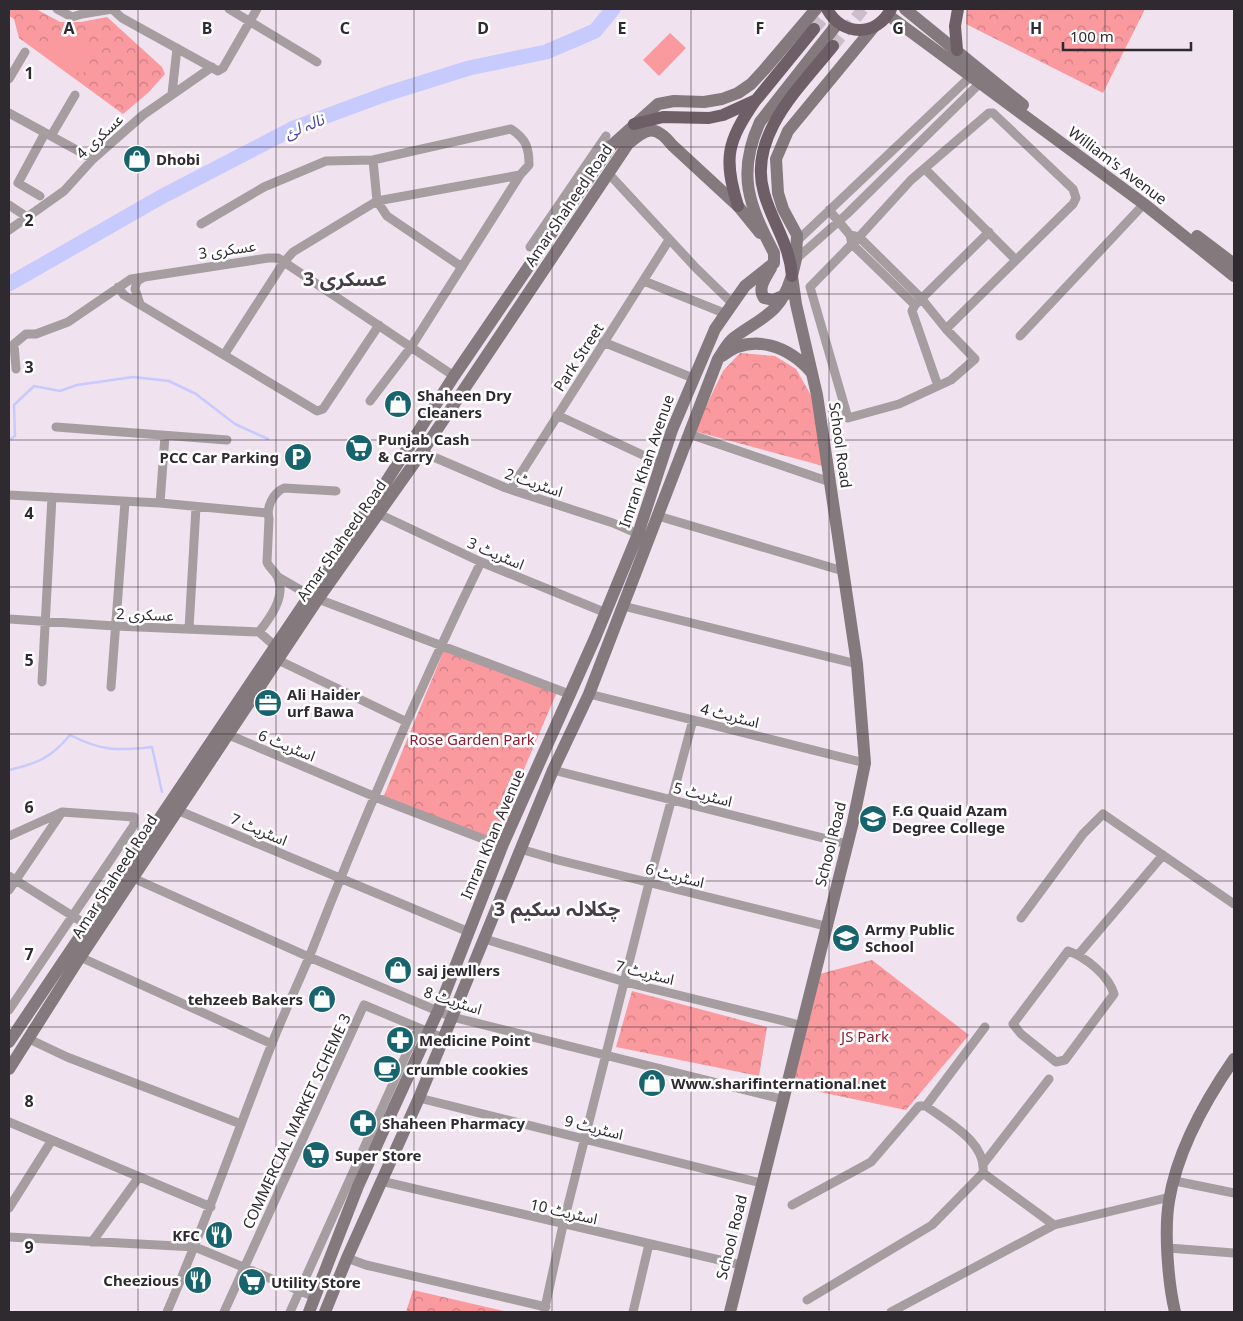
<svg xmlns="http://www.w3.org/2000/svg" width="1243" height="1321" font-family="'Noto Sans','Noto Sans Arabic',sans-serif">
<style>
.forest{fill:url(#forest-crowns)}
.garden{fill:#fa9a9f}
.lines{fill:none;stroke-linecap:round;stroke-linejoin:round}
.stream{stroke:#c6cafd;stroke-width:2.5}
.river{stroke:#c6cafd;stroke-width:15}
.primary-tunnel{stroke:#cabdc9;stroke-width:12;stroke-dasharray:12 6;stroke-linecap:butt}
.street{stroke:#a59da0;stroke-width:9}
.secondary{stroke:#84797d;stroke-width:12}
.primary{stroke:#6d5f65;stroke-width:12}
.grid{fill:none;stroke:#2f2a2f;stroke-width:1;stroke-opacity:0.55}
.labels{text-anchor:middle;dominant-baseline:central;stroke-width:5;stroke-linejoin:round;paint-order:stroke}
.street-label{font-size:15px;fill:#2f2a2f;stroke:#fff}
.poi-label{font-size:15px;font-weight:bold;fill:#2f2a2f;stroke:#fff;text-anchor:start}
.park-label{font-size:15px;fill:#8f1d31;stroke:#fff}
.water-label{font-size:16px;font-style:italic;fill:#4c46a5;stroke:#fff}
.district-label{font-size:20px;font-weight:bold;fill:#483d47;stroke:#fff}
.grid-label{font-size:16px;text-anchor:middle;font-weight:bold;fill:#2f2a2f;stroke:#fff;stroke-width:5;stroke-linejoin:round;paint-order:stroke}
</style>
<defs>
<pattern id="forest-crowns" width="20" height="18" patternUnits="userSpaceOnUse" patternTransform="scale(1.25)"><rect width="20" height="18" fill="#fa9a9f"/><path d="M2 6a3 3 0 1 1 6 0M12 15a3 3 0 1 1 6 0" fill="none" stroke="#cb7e82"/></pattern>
</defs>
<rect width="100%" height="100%" fill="#f1e2ef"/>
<path class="forest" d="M9,9H36L60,22H81L107,17L162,67L165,74L149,92L123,114L19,38L14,19L9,16Z
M967,9H1145L1103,93L966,24Z
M740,353L775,356L796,369L820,411L823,466L694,431L723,371Z
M444,650L557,692L492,844L383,798Z
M872,960L969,1035L906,1110L786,1085L812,976Z
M632,991L767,1027L759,1076L616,1047Z
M413,1290L508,1312H406Z"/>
<path class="garden" d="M56,28L96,52L82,75L42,51Z
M670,33L686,48L659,76L643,60Z"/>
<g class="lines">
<path class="stream" d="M9,440L15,436L14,405L34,386L60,391L77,385L133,377L169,381L196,394L235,424L268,439
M9,770C38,763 51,758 70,735C101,751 118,751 152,747L162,792"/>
<path class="river" d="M9,284L161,197L294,128L386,94L469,68L546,52L595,31L613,9"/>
<path class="primary-tunnel" d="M814,29L831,9
M833,46L863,9"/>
<path class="street" d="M57,9L72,17L82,14L86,9
M112,9L122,18L218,71L223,68L257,9
M229,9L317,62
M82,14L112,9
M9,79L25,52
M172,94L177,48
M9,113L93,159
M51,136L75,95
M373,160L377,201L387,216L462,267
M925,169L1016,260
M609,174L696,268L732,303
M40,196L18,183L45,133
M9,205L27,217
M829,210L850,235L852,244L915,305
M201,224L264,187L326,161L373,160L511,129C526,139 529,147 529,165L520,175L411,347L370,401
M9,230L64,191L93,159L143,115L212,67
M850,235L859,237L921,298L946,329L975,359L951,380L899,404L848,418L810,287L852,244L859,237L911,180L989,113H993L1073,189L1076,198L1073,204L946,329
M797,241L970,77
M530,247L606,136
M796,259L847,214L979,84
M644,281L724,313
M118,287L124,295L317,411L323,409L379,325
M140,304L135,289L137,281L144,277
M1020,336L1144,204
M603,342L693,378
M224,355L284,262L293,252L377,201L520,175
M16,369L14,344L26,334H36L68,322L131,279L268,258H278L454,376
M938,386L912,311L915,305L989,232
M557,415L662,464
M56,427L227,440
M689,434L830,482
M422,452L506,488L613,523L638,534
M511,489L669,240
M9,495L160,503L267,513
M160,503L165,436
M379,514L481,562L604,612
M658,516L843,571
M278,577L309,595
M318,599L569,694
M623,606L857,664
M9,619L115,626L259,632L275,646
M189,629L196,507
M259,632C270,618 286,597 278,578C276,572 269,568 267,562L269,519C266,507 273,493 284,488L336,491
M278,660L405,721
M42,682L52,497
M111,687L125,502
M589,694L865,763
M229,735L385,801L486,840L503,844
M553,770L847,844
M177,810L469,932
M9,836L62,812
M520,849L558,860L825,926
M9,876L87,925
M133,878L309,957L452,1017L782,1099
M9,890L62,812L134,817V825L9,1010
M1021,918L1083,834L1103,814L1234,904
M485,939L625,982L800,1025
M1068,951C1086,957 1109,976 1114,994L1065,1060L1056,1062L1021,1034L1013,1024Z
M1078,955L1163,855
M80,957L272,1044
M29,1039L67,1057L241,1124
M419,1098L761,1183
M926,1106L985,1027
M9,1122L211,1207
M984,1163L1049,1079
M983,1173L1054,1225
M381,1181L741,1265
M1175,1181L1234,1193
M792,1205L871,1162L919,1106H926C947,1122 987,1142 983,1173L932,1225L807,1300
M9,1208L52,1140
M9,1237L195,1247L315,1297
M92,1242L139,1177
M1168,1248L1234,1253
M347,1258L366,1265L546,1307
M167,1312C205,1225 236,1135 271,1046C283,1015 297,986 310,955C362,822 418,691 481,562
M224,1312L364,1005L443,1038
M290,1312L418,1028
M544,1312L563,1225L649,883L693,720
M633,1312L649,1244
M891,1312L1054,1225L1170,1197"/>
<path class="secondary" d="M905,9L1023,105
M888,15L1144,204L1234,276
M1197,236L1234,264
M771,268C766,277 757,288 764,298L773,300L785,295
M722,356C752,332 789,346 812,373
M9,1042L386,482L454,376L611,146L658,104L674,101L704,102L722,99L738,93L751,84L764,70L816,9
M9,1069L75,965L318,599L422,452L628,144C647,128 655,124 672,145L738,206L760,233
M309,1312L358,1186L438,1011L503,844L595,638L638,534L672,430L715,329L745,286L774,263V253C749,205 736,174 760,122L838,23
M325,1312L347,1258L419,1098L553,770L589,694L718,359C723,352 728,341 735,337C762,317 780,314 791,278
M730,1312L853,822L865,763L857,664L817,395L796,304L792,276L796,259L797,235L783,209L778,193L776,159L788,131L873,28
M1175,1312C1168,1282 1164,1231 1169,1201C1177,1151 1205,1101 1234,1059"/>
<path class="primary" d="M827,9C842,37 877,37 891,9
M957,50L955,26L958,9
M634,124L663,117L709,118L723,115L756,100L814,29
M738,206C723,158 727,142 755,101
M792,276C790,245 772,222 764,193C747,136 801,86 833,46"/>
</g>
<path class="grid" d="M138,9V1312M276,9V1312M414,9V1312M552,9V1312M691,9V1312M829,9V1312M967,9V1312M1105,9V1312M9,147H1234M9,294H1234M9,440H1234M9,587H1234M9,734H1234M9,881H1234M9,1027H1234M9,1174H1234"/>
<defs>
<g id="shop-disc" transform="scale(1.4375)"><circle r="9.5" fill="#17636e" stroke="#fff"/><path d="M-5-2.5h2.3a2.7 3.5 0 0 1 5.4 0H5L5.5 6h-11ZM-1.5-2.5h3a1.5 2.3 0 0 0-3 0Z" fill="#fff"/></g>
<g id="supermarket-disc" transform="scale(1.4375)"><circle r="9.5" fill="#17636e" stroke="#fff"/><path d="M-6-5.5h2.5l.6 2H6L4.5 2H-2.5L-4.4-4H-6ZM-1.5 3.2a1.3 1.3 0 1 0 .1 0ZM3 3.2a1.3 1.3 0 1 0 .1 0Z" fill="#fff"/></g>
<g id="parking-disc" transform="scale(1.4375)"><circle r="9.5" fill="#17636e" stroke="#fff"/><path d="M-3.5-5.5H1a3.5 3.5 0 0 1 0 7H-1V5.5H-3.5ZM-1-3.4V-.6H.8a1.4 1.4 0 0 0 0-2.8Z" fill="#fff"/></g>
<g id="office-disc" transform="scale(1.4375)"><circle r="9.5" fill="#17636e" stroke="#fff"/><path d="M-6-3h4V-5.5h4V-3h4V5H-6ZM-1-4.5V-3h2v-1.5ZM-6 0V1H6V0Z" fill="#fff"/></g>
<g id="university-disc" transform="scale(1.4375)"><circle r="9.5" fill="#17636e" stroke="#fff"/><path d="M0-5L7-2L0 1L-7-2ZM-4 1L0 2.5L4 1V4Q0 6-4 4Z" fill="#fff"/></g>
<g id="school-disc" transform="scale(1.4375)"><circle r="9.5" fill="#17636e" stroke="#fff"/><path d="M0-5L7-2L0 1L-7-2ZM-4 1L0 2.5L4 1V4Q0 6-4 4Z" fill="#fff"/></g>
<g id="pharmacy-disc" transform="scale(1.4375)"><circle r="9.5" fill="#17636e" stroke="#fff"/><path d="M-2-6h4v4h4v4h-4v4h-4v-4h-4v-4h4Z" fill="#fff"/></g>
<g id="cafe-disc" transform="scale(1.4375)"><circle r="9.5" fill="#17636e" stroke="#fff"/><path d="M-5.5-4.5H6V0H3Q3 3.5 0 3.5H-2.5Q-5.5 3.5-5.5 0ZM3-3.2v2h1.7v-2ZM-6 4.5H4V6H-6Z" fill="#fff"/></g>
<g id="restaurant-disc" transform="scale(1.4375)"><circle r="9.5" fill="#17636e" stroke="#fff"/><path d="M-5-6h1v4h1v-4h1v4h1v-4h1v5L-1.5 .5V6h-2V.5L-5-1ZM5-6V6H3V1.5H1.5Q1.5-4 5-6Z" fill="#fff"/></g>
</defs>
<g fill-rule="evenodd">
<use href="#shop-disc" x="137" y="159"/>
<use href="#shop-disc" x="398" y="404"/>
<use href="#supermarket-disc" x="359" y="448"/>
<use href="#parking-disc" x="298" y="457"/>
<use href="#office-disc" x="268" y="703"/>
<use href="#university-disc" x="873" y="819"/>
<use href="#school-disc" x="846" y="938"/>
<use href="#shop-disc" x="398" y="970"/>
<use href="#shop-disc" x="322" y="999"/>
<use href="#pharmacy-disc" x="400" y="1040"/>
<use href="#cafe-disc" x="387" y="1069"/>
<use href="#shop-disc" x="652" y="1083"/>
<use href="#pharmacy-disc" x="363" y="1123"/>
<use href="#supermarket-disc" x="316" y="1155"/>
<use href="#restaurant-disc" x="219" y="1235"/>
<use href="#restaurant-disc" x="198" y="1280"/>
<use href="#supermarket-disc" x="252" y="1282"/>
</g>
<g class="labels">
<g class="street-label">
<text transform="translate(99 136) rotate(-43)">عسکری 4</text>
<text transform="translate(1118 165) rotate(37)">William's Avenue</text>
<text transform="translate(568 205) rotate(-56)">Amar Shaheed Road</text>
<text transform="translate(227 249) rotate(-8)">عسکری 3</text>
<text transform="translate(578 357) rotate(-57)">Park Street</text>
<text transform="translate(841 445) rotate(82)">School Road</text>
<text transform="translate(646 461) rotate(-71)">Imran Khan Avenue</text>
<text transform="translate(534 482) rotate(19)">اسٹریٹ 2</text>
<text transform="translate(341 540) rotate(-55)">Amar Shaheed Road</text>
<text transform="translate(496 553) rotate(23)">اسٹریٹ 3</text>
<text transform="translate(145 614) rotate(2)">عسکری 2</text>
<text transform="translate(730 715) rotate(14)">اسٹریٹ 4</text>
<text transform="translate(287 745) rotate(22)">اسٹریٹ 6</text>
<text transform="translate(703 794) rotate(14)">اسٹریٹ 5</text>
<text transform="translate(259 829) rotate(23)">اسٹریٹ 7</text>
<text transform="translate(492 834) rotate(-67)">Imran Khan Avenue</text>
<text transform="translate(830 844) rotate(-76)">School Road</text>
<text transform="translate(675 875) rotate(14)">اسٹریٹ 6</text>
<text transform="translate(114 876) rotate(-57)">Amar Shaheed Road</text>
<text transform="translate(645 972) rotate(14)">اسٹریٹ 7</text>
<text transform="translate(453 1000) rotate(18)">اسٹریٹ 8</text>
<text transform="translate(296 1121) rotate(-65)">COMMERCIAL MARKET SCHEME 3</text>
<text transform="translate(594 1127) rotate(14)">اسٹریٹ 9</text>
<text transform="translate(564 1211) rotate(13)">اسٹریٹ 10</text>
<text transform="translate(731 1237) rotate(-76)">School Road</text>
</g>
<g class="poi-label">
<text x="156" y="159">Dhobi</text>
<text x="417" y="395">Shaheen Dry<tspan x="417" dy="17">Cleaners</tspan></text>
<text x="378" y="439">Punjab Cash<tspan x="378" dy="17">&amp; Carry</tspan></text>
<text x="279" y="457" text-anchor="end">PCC Car Parking</text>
<text x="287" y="694">Ali Haider<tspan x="287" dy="17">urf Bawa</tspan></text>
<text x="892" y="810">F.G Quaid Azam<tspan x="892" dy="17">Degree College</tspan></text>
<text x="865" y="929">Army Public<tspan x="865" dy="17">School</tspan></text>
<text x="417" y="970">saj jewllers</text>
<text x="303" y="999" text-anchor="end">tehzeeb Bakers</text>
<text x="419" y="1040">Medicine Point</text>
<text x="406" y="1069">crumble cookies</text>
<text x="671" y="1083">Www.sharifinternational.net</text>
<text x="382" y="1123">Shaheen Pharmacy</text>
<text x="335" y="1155">Super Store</text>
<text x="200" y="1235" text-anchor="end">KFC</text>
<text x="179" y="1280" text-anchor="end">Cheezious</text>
<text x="271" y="1282">Utility Store</text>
</g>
<g class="park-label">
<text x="472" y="739">Rose Garden Park</text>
<text x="865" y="1036">JS Park</text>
</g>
<g class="water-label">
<text transform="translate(304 126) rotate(-22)">نالہ لئ</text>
</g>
<g class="district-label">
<text x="345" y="278">عسکری 3</text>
<text x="557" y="908">چکلالہ سکیم 3</text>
</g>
</g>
<g class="grid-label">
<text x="69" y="34">A</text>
<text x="207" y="34">B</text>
<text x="345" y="34">C</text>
<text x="483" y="34">D</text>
<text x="622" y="34">E</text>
<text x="760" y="34">F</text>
<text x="898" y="34">G</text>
<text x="1036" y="34">H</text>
<text x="29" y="79">1</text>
<text x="29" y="226">2</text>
<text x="29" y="373">3</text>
<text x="29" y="519">4</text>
<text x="29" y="666">5</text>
<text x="29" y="813">6</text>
<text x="29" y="960">7</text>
<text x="29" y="1107">8</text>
<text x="29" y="1253">9</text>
</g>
<rect width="1243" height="1321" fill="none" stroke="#2f2a2f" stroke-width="20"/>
<path d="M1063 42v8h128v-8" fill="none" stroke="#2f2a2f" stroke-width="2.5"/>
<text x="1070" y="42" font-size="15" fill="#2f2a2f" stroke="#ffffff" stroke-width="4" paint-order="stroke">100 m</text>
</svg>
